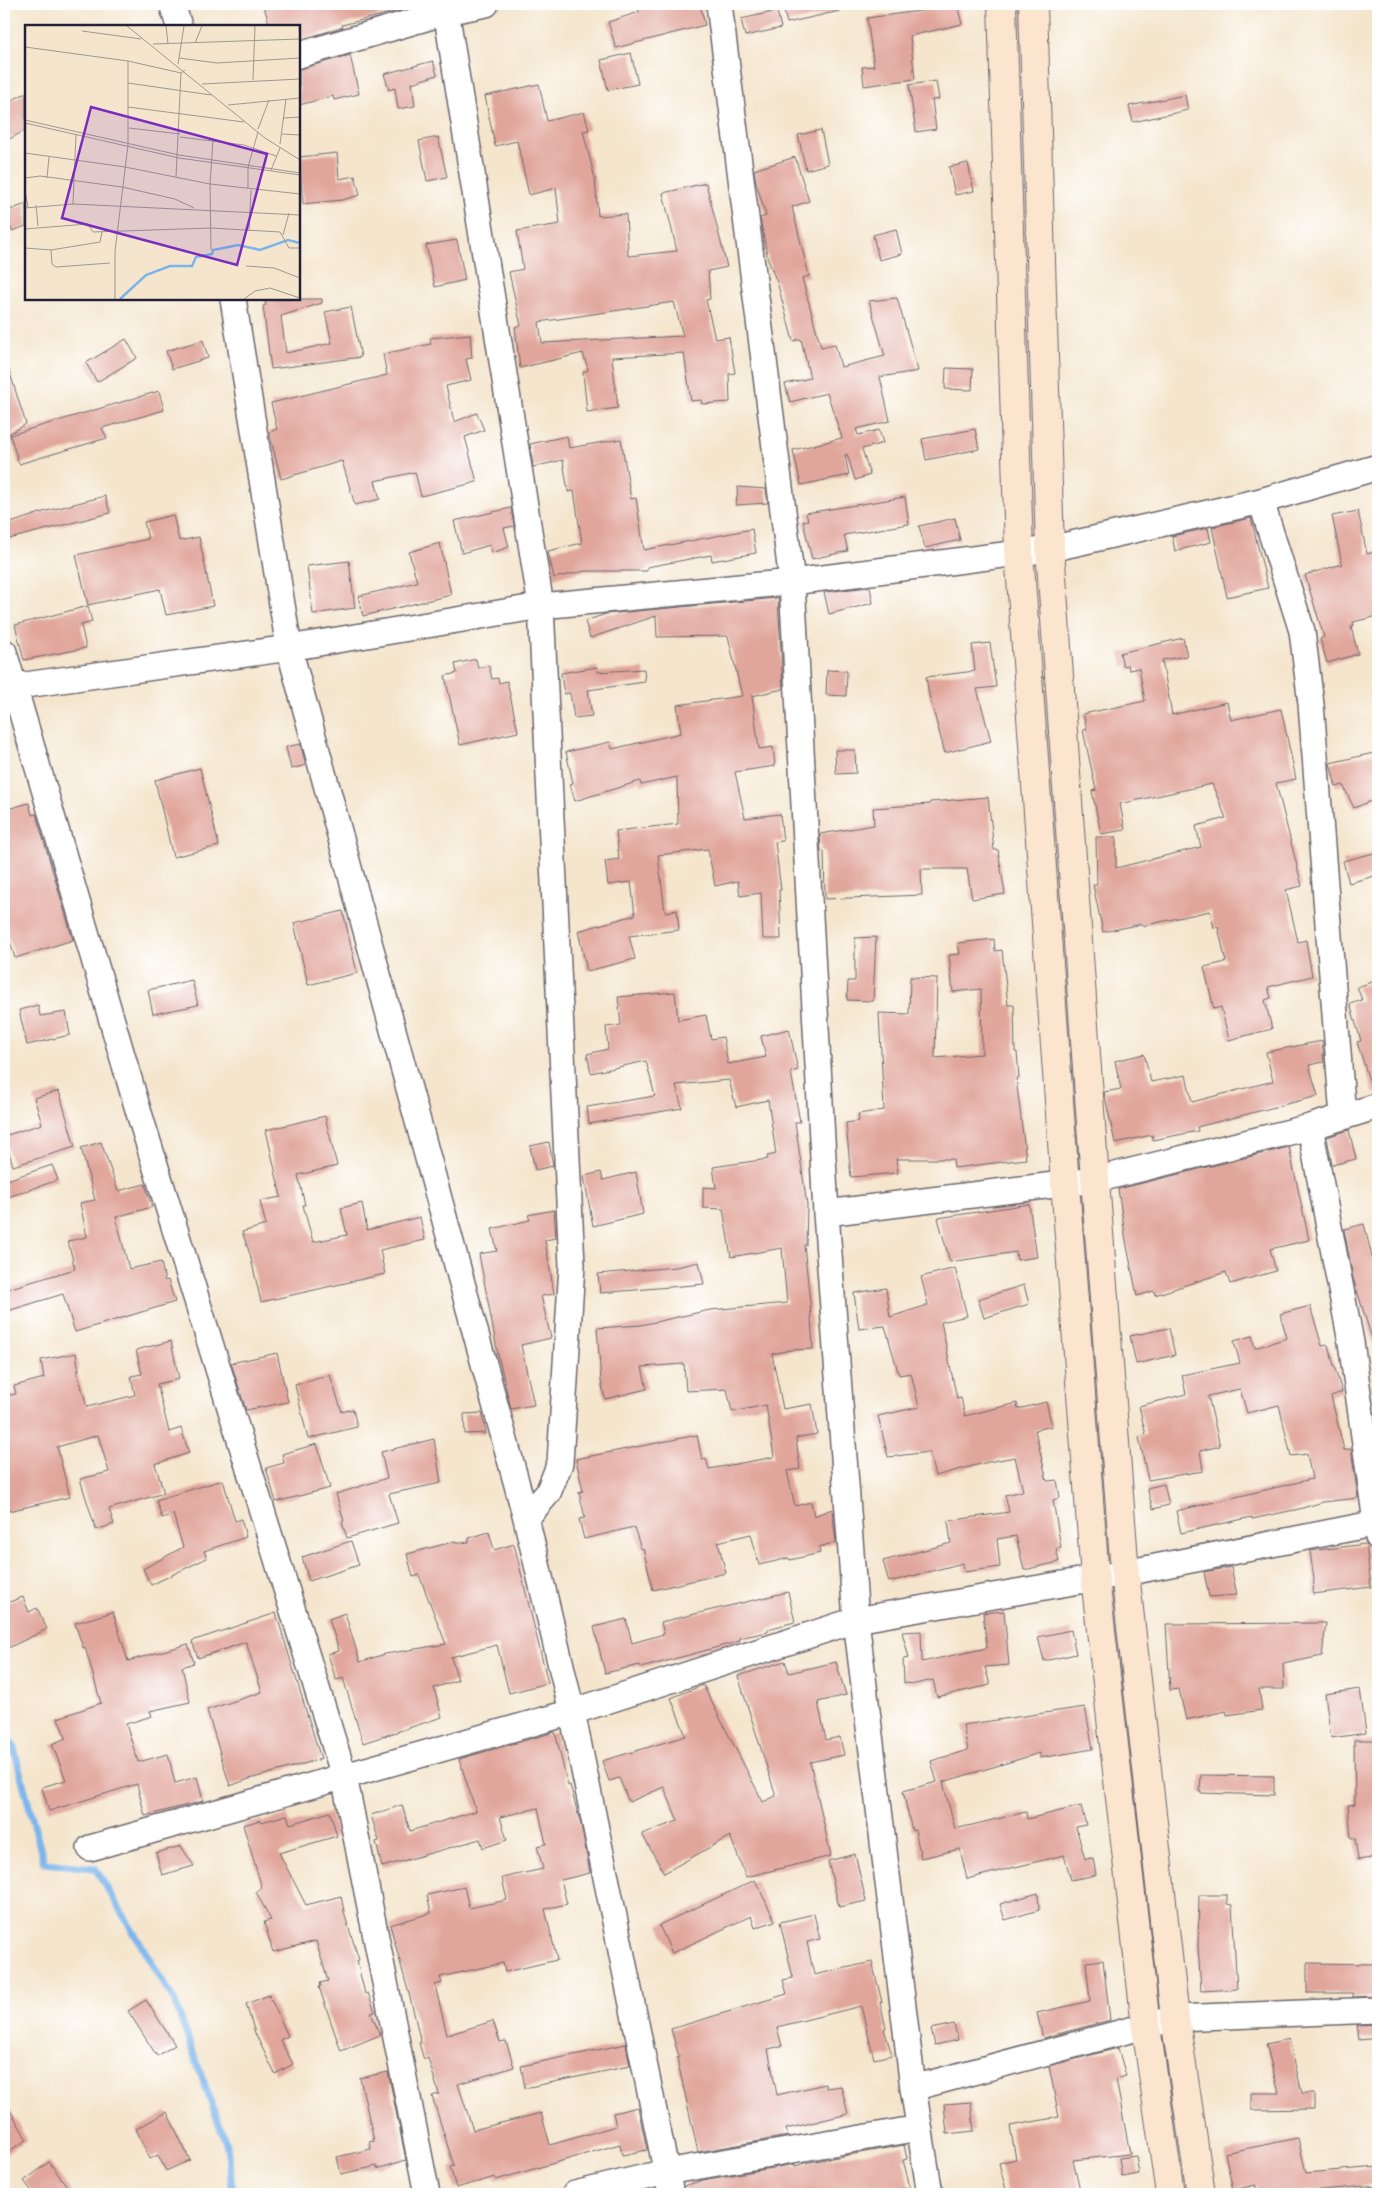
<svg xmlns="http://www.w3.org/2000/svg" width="1382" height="2198" font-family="Kalam,sans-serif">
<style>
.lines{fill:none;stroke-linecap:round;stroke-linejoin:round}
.stream{stroke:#7ab5eb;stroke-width:7}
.building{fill:#e1a69b;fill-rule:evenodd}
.street-casing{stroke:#6c666e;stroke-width:28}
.secondary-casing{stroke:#6c666e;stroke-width:30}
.street{stroke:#fff;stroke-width:25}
.secondary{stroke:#fbe5cf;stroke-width:28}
.inset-river{fill:none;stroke:#7ab5eb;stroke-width:2.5}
.inset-road{fill:none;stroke:#a09792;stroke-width:1}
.view{fill:#7b2cbf;fill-opacity:0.15;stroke:#7b2cbf;stroke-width:2.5}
.inset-edge{fill:none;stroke:#22223b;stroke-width:2.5}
</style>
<rect width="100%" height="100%" fill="#fff"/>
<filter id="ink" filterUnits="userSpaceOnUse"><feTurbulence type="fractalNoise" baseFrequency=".02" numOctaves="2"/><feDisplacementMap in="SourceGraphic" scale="10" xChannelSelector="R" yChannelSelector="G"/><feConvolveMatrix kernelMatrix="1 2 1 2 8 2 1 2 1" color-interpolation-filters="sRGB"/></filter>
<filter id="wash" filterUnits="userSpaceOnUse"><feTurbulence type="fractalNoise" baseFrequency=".0096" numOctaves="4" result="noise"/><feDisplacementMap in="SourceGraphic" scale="20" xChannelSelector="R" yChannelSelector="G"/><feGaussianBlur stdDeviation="1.12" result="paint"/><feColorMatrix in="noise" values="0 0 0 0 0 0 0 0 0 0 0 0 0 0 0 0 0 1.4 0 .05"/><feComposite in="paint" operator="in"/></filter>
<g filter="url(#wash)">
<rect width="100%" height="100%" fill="#f4e5cc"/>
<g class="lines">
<path class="stream" d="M4,1735L13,1745L44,1863L95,1868L174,2000L227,2146L233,2194"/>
</g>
<g id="blocks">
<path class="building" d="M263,4H406V9L342,25L343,27L299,40V26H270Z
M637,4H700L705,25L616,48L608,22L639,12Z
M782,4H838L839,11L787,23Z
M926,4H957L962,24L910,36L915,79L864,86L862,67L874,66L867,18L927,10Z
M777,11L781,28L745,36L741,19Z
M631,53L638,84L608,90L601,60Z
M350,55L359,94L334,100L333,96L299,105V69Z
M433,61L437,75L412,83L415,106L398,109L395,88L389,90L384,74Z
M936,81L939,99L932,100L936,129L916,132L909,85Z
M539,84L547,121L584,112L589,130L583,131L595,179L598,216L626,214L628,256L677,251L663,193L706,183L727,267L708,271L710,299L706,300L715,339L729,337L735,373L729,374L730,402L702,404L701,400L691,401L684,353L612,357L618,408L587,412L583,372L588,370L583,353L520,368L515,327L521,326L509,272L523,269L517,231L560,224L556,188L529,195L517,141L495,146L485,96ZM674,302L683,336L542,343L539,322Z
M26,93V130L4,142V104Z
M1185,95L1188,110L1133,122L1129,106Z
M821,130L828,164L806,170L798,135Z
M438,137L447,177L427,181L419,141Z
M337,153L339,179L355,176L360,195L342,200L303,204L299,157Z
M795,157L809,201L792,207L809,276L802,278L821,347L835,344L841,367L885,356L869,301L897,298L918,371L880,377L890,421L856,429L858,435L879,430L883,443L862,449L870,475L855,480L847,454L845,455L849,475L801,485L793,450L842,438L827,393L790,402L785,384L810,378L801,339L793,341L778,285L768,260L760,218L766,216L756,182L754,170Z
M968,163L974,191L955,195L949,167Z
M26,204V226L12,231L4,212Z
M896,229L902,254L879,260L873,235Z
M457,240L465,280L435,287L426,245Z
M264,299H322V303L281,316L286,353L332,343L325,312L351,307L361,357L271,369L263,306L266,305Z
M470,334L472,358L466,359L471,380L446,386L454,422L477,413L484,430L465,437L477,482L421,496L415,472L375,481L380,499L355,505L342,461L281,479L269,432L277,429L271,403L387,375L383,354L431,344L430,338Z
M126,339L137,358L97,382L86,363Z
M203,340L208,358L172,369L166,351Z
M4,367H8L26,424L4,437Z
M946,368L973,369L972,390L945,389Z
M159,391L164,410L102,428L107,438L19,464L10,435Z
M975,429L979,449L926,460L922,439Z
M567,436L569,448L621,439L631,499L636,498L644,550L752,529L756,553L712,561L711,555L647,567V571H585L554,578L548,551L582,543L574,491L568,492L563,460L533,467L530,444Z
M738,487L766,489L768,503L736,505Z
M105,496L110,513L9,539L5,525L43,512Z
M905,497L909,524L844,535L848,551L812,559L803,521L808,520L806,513Z
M511,508L514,526L504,528L509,547L492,553L490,545L462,553L454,521Z
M1358,511L1367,554L1378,551V616L1353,622L1354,626L1351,627L1358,654L1327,663L1320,639L1324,637L1305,575L1342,564L1332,516Z
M173,515L179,541L199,537L213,606L166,615L160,589L88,605L76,555L148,539L144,522Z
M955,518L960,540L925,548L919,526Z
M1251,518L1268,588L1227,597L1212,527Z
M1208,528L1211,542L1175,551L1172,536Z
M440,543L451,595L363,616L359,596L417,582L409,552Z
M349,561L355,608L313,614L307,566Z
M870,587L873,603L829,614L824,592Z
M778,598L783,689L752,696L759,749L773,747L775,766L735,772L745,818L780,814L783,841L775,842L781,890H779L781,939H763L761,893L740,896L738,881L715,886L708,849L658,855L665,912L677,910L679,930L629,936L635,959L587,971L578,931L635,915L631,882L608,885L605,861L619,859L616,831L678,824L677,777L641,785L640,781L575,801L570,784L573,783L566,752L610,742L612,749L681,733L677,705L742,696L728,636L657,637L656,616L590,638L585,621L606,614Z
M88,606L92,622L81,625L86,648L24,660L15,625Z
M1183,638L1187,656L1162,660L1172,715L1227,702L1231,720L1281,709L1296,779L1276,783L1302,886L1286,890L1298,942L1306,940L1312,976L1268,987L1271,998L1265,1000L1272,1029L1229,1040L1221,1007L1214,1009L1204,967L1226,962L1218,927L1214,928L1210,911L1142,926V924L1103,932L1093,885H1097L1096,837H1116V868L1201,847L1196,826L1226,818L1212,784L1120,804L1125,830L1101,834L1092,791L1096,790L1083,730L1087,729L1083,714L1145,701L1139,668L1129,670L1128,665L1123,666L1120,653Z
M990,643L996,687L977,689L991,741L945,753L929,695L926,677L975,671L972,645Z
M476,659L478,668L489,666L492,679L498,678L499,683L507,681L518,732L460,745L445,676L457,673L455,664Z
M597,667L598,672L644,669L645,682L588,690L592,716L574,718L570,693L564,694L561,673Z
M827,670L847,671L846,696L826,695Z
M300,744L306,765L291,769L286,747Z
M835,750H855L856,773L836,774Z
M1378,752V798L1354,808L1343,785L1336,787L1330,763Z
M200,768L219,846L173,857L155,780Z
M988,797L994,850H998L1005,894L972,899L967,869H921L922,895L825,899L824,851L821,852L820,834L874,825L873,808L930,804V802Z
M29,803L32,815L36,814L73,940L15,958L7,932L4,933V810Z
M1378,852V875L1349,883L1343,861Z
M343,911L357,973L308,985L294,923Z
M876,937L873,1001L847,1000L848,981H855V938Z
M994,939L995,951L1002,950L1008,1005H1014L1015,1052H1017L1019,1078H1016L1026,1159L954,1168L953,1159H896L898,1173L851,1177L846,1123L859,1121L858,1114L884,1110L879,1013L909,1014L910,977L937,978L935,1058L982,1054L981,989L953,992L949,955L960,954L958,943Z
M192,980L198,1005L153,1014L148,990Z
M1378,980V1092L1373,1093L1357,1042L1361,1041L1350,1004L1362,1000L1357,987Z
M675,992L678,1020L706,1015L711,1039L723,1037L728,1064L766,1057L761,1036L789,1029L798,1070L791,1072L800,1122H795L807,1205L806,1245H804L810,1302L813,1349L790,1350L772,1354L783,1409L812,1404L817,1434L796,1438L800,1469L787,1471L795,1506L811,1502L814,1516L832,1509L836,1542L819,1547L820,1553L790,1560L789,1558L759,1565L751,1534L718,1542L726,1573L653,1590L643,1548L641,1549L634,1527L584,1539L579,1519L585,1518L579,1492L583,1491L576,1459L697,1435L702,1460L706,1459L709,1469L774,1457L766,1405L732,1412L727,1389L686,1391L684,1364L642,1367L647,1389L605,1399L601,1381L597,1328L641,1325L710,1310L787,1303L782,1248L731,1257L723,1209L703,1208V1187L716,1188L713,1167L768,1159L767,1156L776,1154L768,1100L736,1107L729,1080L676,1085L682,1108L589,1124L587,1107L655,1096L646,1061L591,1073L587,1054L608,1049L606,1027L621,1025L618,997Z
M38,1005L40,1016L66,1012L70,1035L27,1045L19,1010Z
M1322,1041L1324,1062L1309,1065L1318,1096L1197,1127L1198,1131L1153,1140L1152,1135L1115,1143L1104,1092L1121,1089L1115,1061L1144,1054L1151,1082L1186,1075L1192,1102L1273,1081L1266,1052Z
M59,1091L75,1147L13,1166L4,1136L42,1124L34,1098Z
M325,1116L337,1166L298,1175L305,1205H303L313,1242L347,1235L341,1208L362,1203L367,1230L420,1217L425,1240L380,1250L385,1274L261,1302L250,1254L242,1232L266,1225L260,1201L281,1197L266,1130Z
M1349,1130L1356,1159L1332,1165L1327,1137Z
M101,1142L118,1191L145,1184L152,1207L116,1217L129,1269L161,1262L165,1281L168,1280L175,1302L75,1332L63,1294L4,1312V1290L75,1269L68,1241L87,1237L80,1203L95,1200L81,1148Z
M549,1142L553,1166L535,1170L530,1146Z
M1289,1147L1309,1240L1270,1249L1276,1271L1230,1284L1226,1272L1155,1295L1154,1291L1137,1296L1126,1241L1118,1189Z
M52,1165L58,1180L8,1197L4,1181Z
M601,1172L603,1180L636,1172L643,1214L593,1226L584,1176Z
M1029,1204L1037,1257L1017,1260L1016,1252L950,1262L938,1218Z
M554,1210L556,1238L545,1240L554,1294L541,1296L551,1338L521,1345L534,1405L511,1409L498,1355L479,1254L497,1251L492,1229L530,1220L528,1215Z
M1364,1224L1378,1282V1344L1374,1345L1353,1278L1344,1229Z
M699,1262L704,1284L600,1293L598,1274L676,1267Z
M955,1268L967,1316L941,1322L957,1399L961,1398L965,1416L1017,1403L1018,1409L1046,1402L1052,1426L1035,1430L1047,1481L1057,1480L1060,1498L1053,1500L1061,1548L1056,1549L1059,1562L1024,1570L1016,1536L997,1539L1000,1567L964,1572L963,1563L889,1582L883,1561L951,1543L948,1521L1009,1512L1005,1495L1023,1491L1015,1457L988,1462L935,1476L929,1452L888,1457L878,1416L919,1407L911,1373L899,1375L885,1326L859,1329L854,1293L886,1288L890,1317L928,1305L921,1277Z
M1024,1285L1029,1304L984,1318L978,1299Z
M1310,1306L1322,1346L1328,1345L1342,1392L1331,1396L1344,1450L1351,1449L1358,1498L1323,1502L1299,1509L1252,1519V1517L1181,1533L1176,1511L1312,1479L1307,1454L1291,1456L1279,1405L1247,1413L1240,1389L1208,1396L1220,1446L1200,1451L1203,1471L1148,1480L1139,1437L1146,1435L1139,1406L1186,1394L1182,1375L1240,1363L1234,1341L1252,1336L1255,1348L1287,1338L1280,1314Z
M1169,1328L1175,1355L1136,1364L1130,1336Z
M171,1341L179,1379L157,1384L169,1432L181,1428L189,1453L155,1464L164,1493L109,1509L114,1524L96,1530L80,1479L109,1472L98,1435L57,1447L70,1497L4,1512V1396L16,1394L14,1386L44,1378L41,1360L76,1353L79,1371H77L87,1407L135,1395L131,1376L142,1374L136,1350Z
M277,1353L288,1402L246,1410L231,1363Z
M330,1375L342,1412L353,1409L357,1427L308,1439L295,1385Z
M482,1413L486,1433L465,1434L464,1414Z
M434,1439L441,1483L389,1494L398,1523L347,1538L342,1522L344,1521L336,1494L387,1478L381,1452Z
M317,1444L330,1488L276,1502L266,1468L284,1463L282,1454Z
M223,1480L235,1521L241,1519L246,1537L204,1551L207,1558L151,1585L143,1569L183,1547L173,1514L162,1518L156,1500Z
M1164,1484L1169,1505L1153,1509L1147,1488Z
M489,1532L494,1550L514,1544L548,1683L509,1693L497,1645L451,1657L458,1680L434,1688L442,1717L363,1743L343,1678L336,1680L328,1654L339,1651L329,1619L345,1613L360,1662L385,1654L446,1644L419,1575L413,1577L407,1554L456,1541V1543L469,1542V1538Z
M351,1541L359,1565L309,1581L302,1557Z
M1366,1544L1371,1587L1313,1594L1314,1579L1310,1551Z
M1231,1567L1237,1595L1209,1597L1204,1572Z
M788,1592L795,1622L768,1629V1632L739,1638L740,1641L641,1668L640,1665L605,1673L594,1627L626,1619L632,1643L664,1634L661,1622Z
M23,1597L29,1612L37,1608L47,1629L4,1650V1604Z
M1004,1611L1009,1665L985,1667L990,1685L937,1697L933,1680L915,1684L904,1683L903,1659L909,1658L902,1632L921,1631L922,1662L987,1648L983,1613Z
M113,1612L128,1661L188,1644L194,1663L182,1667L190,1702L150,1711L152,1716L126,1724L138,1762L168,1754L175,1783L197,1777L203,1801L145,1816L137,1784L49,1811L42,1787L66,1780L52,1744L66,1738L58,1718L101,1703L85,1647L83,1648L75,1623Z
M276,1613L321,1759L246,1780L230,1786L207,1710L262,1692L246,1642L198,1658L192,1641Z
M1326,1623L1322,1656L1283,1664L1284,1689H1259L1262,1710L1227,1715L1226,1711L1186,1720L1179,1689L1170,1690L1166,1624Z
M1071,1630L1076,1654L1044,1661L1038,1637Z
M785,1661L789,1673L836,1662L846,1695L818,1702L826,1740L840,1737L844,1755L810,1762L831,1856L746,1877L730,1836L664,1873L642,1834L678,1821L664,1787L629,1802L619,1778L609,1781L602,1761L686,1736L671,1698L703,1685L763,1802L776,1796L738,1676Z
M1360,1689L1366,1733L1331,1738L1325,1694Z
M1085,1707L1093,1749L1040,1758V1753L943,1782L955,1829L1026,1812L1027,1819L1081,1806L1086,1825L1076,1827L1085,1859L1093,1858L1096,1875L1071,1880L1064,1855L967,1879L960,1849L921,1858L915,1830L912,1831L903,1791L937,1782L931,1761L968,1750L963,1725Z
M555,1732L568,1786L570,1785L581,1825L590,1873L561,1880L567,1904L545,1909L557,1960L505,1972L503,1963L440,1977L442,1983L435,1985L447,2035L493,2021L500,2042L506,2041L514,2067L458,2084L473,2130L541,2113L550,2145L616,2126L613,2113L638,2107L647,2150L622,2155L620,2144L496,2180L495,2177L456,2188L450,2167L454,2166L432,2096L439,2094L428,2058L424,2060L419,2043H421L412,2005L390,1925L431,1913L427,1895L464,1887L469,1908L507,1900L502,1878L543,1869L537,1846L546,1844L538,1808L500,1817L507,1840L483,1848L480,1839L382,1867L376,1842L379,1841L371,1815L402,1805L410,1831L476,1811L459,1759Z
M1354,1740H1378V1857L1358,1860L1355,1838H1351L1348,1805L1355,1804Z
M1201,1775L1274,1776V1795L1200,1793Z
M330,1812L337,1836L279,1853L306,1905L341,1896L345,1916L359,1960L357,1961L365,1994L368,1993L375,2012L371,2013L380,2035L341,2051L319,1987L321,1986L320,1983L328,1981L316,1941L273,1952L264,1922L271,1920L256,1892L262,1888L243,1825L261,1820L262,1822L287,1815L290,1824Z
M181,1846L194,1866L162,1875L156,1853Z
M855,1854L866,1901L839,1907L828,1861Z
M755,1880L775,1921L755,1928L751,1916L672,1953L659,1925Z
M1038,1893L1039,1910L1005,1920L1000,1904Z
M1199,1895H1227V1904L1232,1905L1237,1989L1201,1991L1198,1946Z
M814,1914L820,1939L807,1942L814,1975L872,1962L882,2002H880L886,2028L884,2029L892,2055L874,2059L861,2006L777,2027L782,2046L768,2049L777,2095L825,2084L826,2088L841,2086L848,2114L786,2129L788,2136L698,2152L677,2058L679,2057L671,2029L787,1994L783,1980L793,1978L780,1922Z
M1103,1960L1110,2020L1043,2038L1037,2013L1090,2001L1086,1962Z
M1307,1963L1378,1964V1996L1353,1997V1993H1307Z
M269,1995L288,2036L280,2040L293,2064L275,2074L255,2033L246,2004Z
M146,2000L175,2045L157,2056L128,2011Z
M954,2024L958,2040L935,2045L931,2029Z
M1378,2024V2038L1359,2040L1357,2025Z
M1289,2039L1302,2093H1314V2109L1251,2110V2093H1279L1266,2044Z
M626,2044L630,2066L525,2088L521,2066Z
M1118,2048L1126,2076L1116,2079L1130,2154L1073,2160L1081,2194H1007L999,2163L1016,2159L1010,2126L1059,2117L1049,2066Z
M388,2072L406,2160L377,2169V2166L341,2174L337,2157L371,2149L369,2142L374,2141L360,2078Z
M4,2099L27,2140L4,2154Z
M971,2102L974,2131L947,2134L944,2104Z
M167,2112L190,2160L166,2171L158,2155L150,2159L136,2129Z
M1298,2138L1306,2173L1378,2167V2185L1298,2192V2194H1255L1256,2185L1233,2190L1225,2153Z
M904,2145L907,2159L903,2160L910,2187L879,2194H685L684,2186L703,2180L795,2164V2166L810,2162Z
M1136,2156L1139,2174L1122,2177L1119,2158Z
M49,2162L73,2194H34L24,2181Z"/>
</g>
</g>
<g filter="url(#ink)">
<use href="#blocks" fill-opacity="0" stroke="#6c666e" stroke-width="1"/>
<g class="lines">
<g class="street-casing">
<path id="street" d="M172,4L179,26
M445,4L541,606L572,1265L560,1463L548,1493L526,1518
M719,4L792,582L826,1213L856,1620L913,2088L930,2194
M299,55L446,12L486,4
M233,299L289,648L526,1518L572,1712L671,2194
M1261,501L1302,631L1311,704L1343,1117
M4,652L139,1113L344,1776L427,2194
M4,688L289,648L541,606L792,582L1050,549L1261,501L1378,467
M1310,1127L1351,1342L1378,1537
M826,1213L1095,1180L1310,1127L1378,1106
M90,1848L572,1712L856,1620L1125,1573L1377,1523
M913,2088L1175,2018L1378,2010
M575,2194L666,2172L919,2128"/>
</g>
<g class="secondary-casing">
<path id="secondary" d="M1002,4L1019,552L1065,1183L1095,1578L1146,2026L1170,2194
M1033,4L1050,549L1095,1180L1125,1573L1175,2018L1201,2194"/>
</g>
<use href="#street" class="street"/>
<use href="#secondary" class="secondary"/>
</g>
</g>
<g transform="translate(25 25)">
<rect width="275" height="275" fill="#f4e5cc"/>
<path class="inset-river" d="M95,274L121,250L145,241H167L171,232L187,229L188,225L213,220L235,225L263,215L275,218"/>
<path class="inset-road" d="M102,1L240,113L275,135M141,1L143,19M274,1L275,21M57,6L116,14M170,18L177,1M128,19L275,14M0,22L103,36L156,48L160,45M154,33L192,38L275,33M153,39L159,1M228,55L230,1M103,58L186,70M177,59L275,54M203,80L275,73M103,82L219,97M259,93L275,92M0,95L154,130L275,148M0,98L154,133L275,150M104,103L155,109M233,104L244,75M257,109L275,110M155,112L219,120L251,131M255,119L261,74M0,128L100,142L185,159L275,169M246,145L255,123M151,152L156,48M0,153L15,151L97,162L150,174L169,183M22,153L24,132M223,164V142L233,107M0,166L3,182M48,179L51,109M11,180L13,201M0,183L48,179L275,190M0,204L63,199L68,207L186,203L255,207L264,223H275M224,206L226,165M258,210L264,188M0,223L26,225L75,217L77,207M26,225L27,239L31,242L85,238M186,225L185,159L188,115M221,241L249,243L275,253M90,274V226L103,120V36M219,274L230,266L245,263L275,273"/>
<path class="view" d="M66,82L242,129L212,240L37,193Z"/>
<rect width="275" height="275" class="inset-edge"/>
</g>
<rect width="1382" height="2198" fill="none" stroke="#fff" stroke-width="20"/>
</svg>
